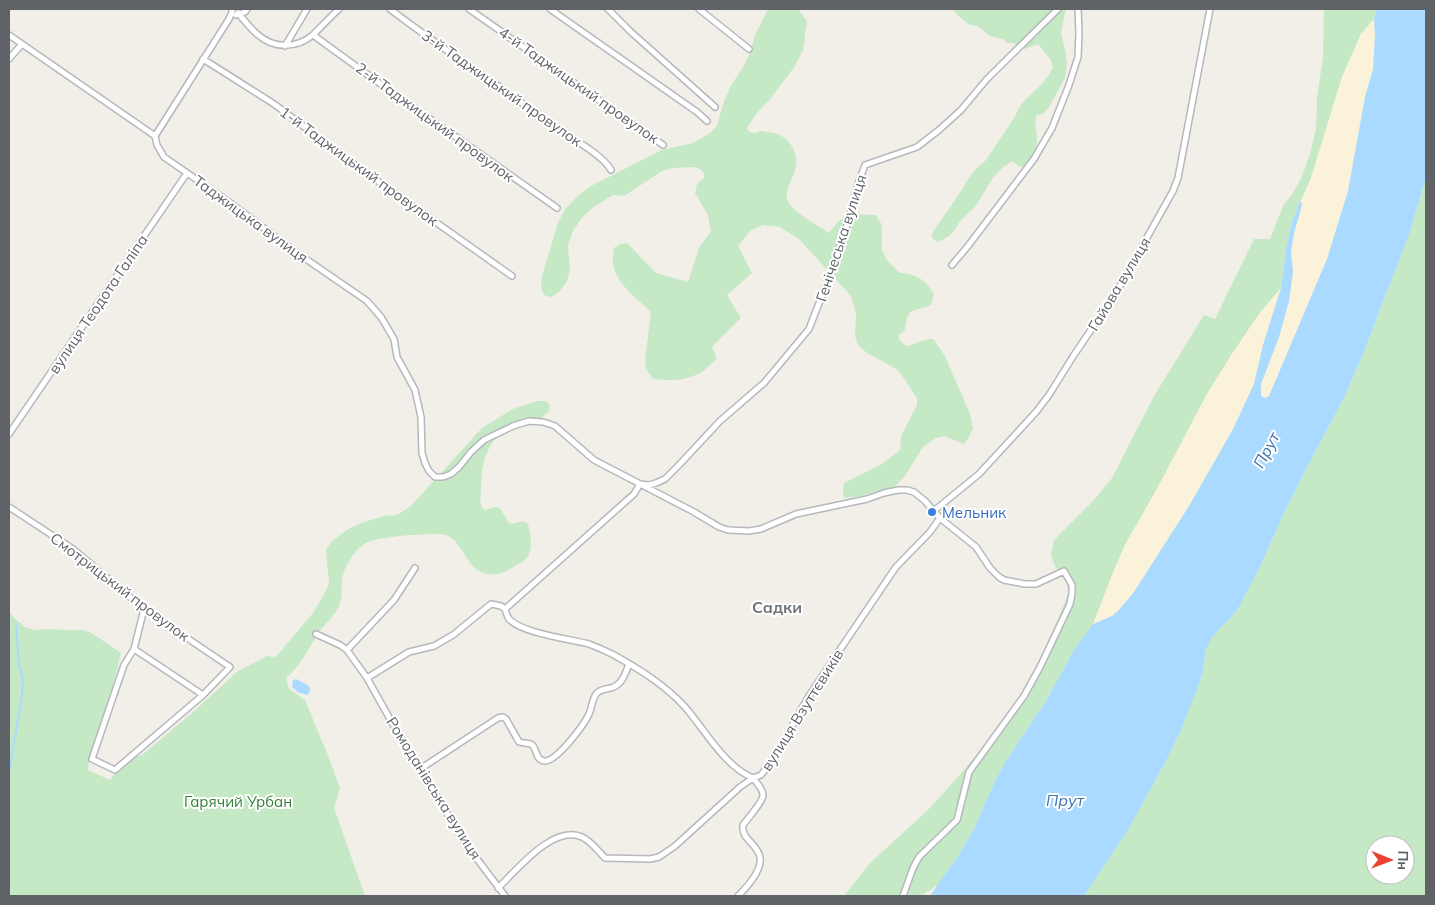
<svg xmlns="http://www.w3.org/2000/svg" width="1435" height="905" font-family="Mulish,sans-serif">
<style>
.green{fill:#c5e8c5;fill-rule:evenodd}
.sand{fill:#fbf3d9}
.water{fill:#aadaff}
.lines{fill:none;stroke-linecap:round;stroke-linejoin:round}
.stream{stroke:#aadaff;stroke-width:2}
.street-casing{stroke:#b5b8bc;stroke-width:8}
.street{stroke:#fff;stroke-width:5}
.shop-dot{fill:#3f7fe0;stroke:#fff;stroke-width:2}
.labels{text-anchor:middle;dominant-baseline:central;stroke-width:4;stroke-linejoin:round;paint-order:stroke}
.street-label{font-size:15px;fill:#5f6368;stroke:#fff}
.shop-label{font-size:15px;fill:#366cbe;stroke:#fff;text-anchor:start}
.park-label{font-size:15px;fill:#348238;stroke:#fff}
.water-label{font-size:16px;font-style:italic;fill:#4174aa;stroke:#fff}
.neighbourhood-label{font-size:16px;font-weight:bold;fill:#70757a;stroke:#fff}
</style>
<rect width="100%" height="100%" fill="#f1efe8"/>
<path class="green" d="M768,9H798L807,21L803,50L795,66L770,99L756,114L747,128L749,132L755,133L760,131C766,132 773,132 779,135C792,140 799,156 795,170C793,179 785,189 787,199C790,211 819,226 829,233C846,210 850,215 876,215L882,225V250L887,260L900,273C916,273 927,281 934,294L931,305C913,313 907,305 905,330L899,335V340L906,346C917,344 922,339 933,339L945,356L970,414L973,428L969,437L964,444L944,436L936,438L923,447L905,476L895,486L861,496L844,498L843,491L844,483L882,464L900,450L901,436L917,405V398L899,371L884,362L867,353L858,345L855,336L856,313L851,296L799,239L780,227L763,225L750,231L738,246L752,273L727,295L741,318L712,347L717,359C711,363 705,371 698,374C684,381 668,381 653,379L646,369L645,360L651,312C638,299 616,284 613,264C612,259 614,253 614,248L620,244L627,243L656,273L688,282L699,248L711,231L708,215L695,193L697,184L704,178V173L700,169L694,167L673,168L662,171L624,196L613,195L592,208L581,219L573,231L568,245L570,270L567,281L559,292L551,297L544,295L541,288L542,276L558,223L565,209L580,194L591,186L662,150L693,143L710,133L717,126L724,101L732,84L742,69L751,51L755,35Z
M952,9H1066L1061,33L1065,49L1067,63L1065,78L1049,107L1044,113L1036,116C1034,126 1037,131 1037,141C1038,150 1031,159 1026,167L1018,166L1013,161C990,173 988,190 974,208C970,212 966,215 962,219C951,233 955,235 937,242L931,236L937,226L955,200L973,172L986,160L1014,118L1022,103L1042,84L1049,75L1053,67L1051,60L1038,44L1025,49L1014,43H1008L1002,39L990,36L978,26L970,25L963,20Z
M1324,9H1377L1374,19L1361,34L1342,77L1311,178L1299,204L1292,222L1286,249L1281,288L1259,314L1232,354L1207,394L1158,487L1125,545L1115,568L1093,624L1074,650L1046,701L1004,764L994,783L975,827L960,853L939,884L921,896H844L870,863L927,811L959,776L1007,717L1026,690L1038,668L1049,643L1068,594L1067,581L1055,566L1051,555L1054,540L1095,499L1112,478L1154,396L1204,315L1215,319L1254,239H1270L1284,204L1291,196L1301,179L1310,154L1316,129L1317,98L1323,57Z
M1426,177V896H1084L1128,830L1167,759L1181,730L1198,687L1202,674L1206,650L1211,639L1219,629L1229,620L1239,607L1259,569L1284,513L1315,452L1344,398L1365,349L1410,232ZM1375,845H1405V875H1375Z
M537,401H546L550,405L549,411C544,415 536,423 531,425C525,427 518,426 512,428C486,436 481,467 481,490C481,498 478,506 485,510L496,507L500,508L509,523L512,524L523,521L528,524C530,533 533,546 529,554C527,559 523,562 518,564C506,572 494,579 479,571C465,563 462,541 446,535C436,532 382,537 371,541C356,545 343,567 342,582C340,594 344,596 338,608C333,617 325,624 319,632C309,648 301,665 286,678L289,689L305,700L329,758L340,788L334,808L365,896H9V612L14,618L25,627L34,630L47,629L66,630H84L93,634L121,653L112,690L89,761L88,770L110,780L123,762L142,755L192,713L238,671L267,656L276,657L313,613L322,598L329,584L326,549C341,529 360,523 384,516C388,515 392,516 396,515C401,513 405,510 410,507L482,428L513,409Z"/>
<path class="sand" d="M1374,19L1375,36L1373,69L1365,97L1348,191L1327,259L1269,397L1265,398L1261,396V384L1279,337L1289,301L1293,272L1291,252L1294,233L1302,205L1301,201L1311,178L1342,77L1361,34Z
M1281,288L1263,345L1254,384L1233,429L1212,468L1161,552L1134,592L1118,611L1112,616L1093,624L1115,568L1125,545L1158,487L1207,394L1232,354L1259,314Z"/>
<path class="water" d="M1377,9H1426V177L1410,232L1365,349L1344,398L1315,452L1284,513L1259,569L1239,607L1229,620L1219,629L1211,639L1206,650L1202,674L1198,687L1181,730L1167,759L1128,830L1084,896H930L960,853L975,827L994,783L1004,764L1046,701L1074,650L1093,624L1112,616L1118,611L1134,592L1189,506L1233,429L1254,384L1263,345L1281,288L1286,249L1292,222L1299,204L1301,201L1302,205L1294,233L1291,252L1293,272L1289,301L1279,337L1261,384V396L1265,398L1269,396L1327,259L1348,191L1365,97L1373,69L1375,36L1374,19Z
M296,679L306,684L310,688L309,693L307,695L298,692L292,687L293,680Z"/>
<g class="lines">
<path class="stream" d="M9,772L22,697L23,680L19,665L16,625"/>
<g class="street-casing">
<path id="street" d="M390,9C430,40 473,68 514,97C525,105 534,113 544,121C563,134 601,152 611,170
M469,9L663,145
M550,9L697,112L707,121
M608,9L631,32L715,107
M699,9L749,49
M238,13C244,20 250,28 257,34C273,49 297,49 314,34C322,26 330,17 339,9
M236,15L245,12L247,9
M9,35L155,136L157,145L164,157L229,202L300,255L367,301L381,317L394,339L397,357L415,390L421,417L422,453L425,463L429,471L435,477H443L451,474L459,467L471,452L484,440L513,426L529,421L543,422L555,426L594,460L694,512L719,527L728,530L749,531L761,529L796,514L867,499L884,493L898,490H907L914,492L925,501L940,518L930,532L896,567L839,651L809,696L772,761L761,775L753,778L740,787L675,846L659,857L650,859L605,858C598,851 591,841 582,837C553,824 517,870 498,888
M313,35L382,85L557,208
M285,46L307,9
M9,59L22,44
M203,59L274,104L355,165L512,276
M155,136L229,19L232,12V9
M952,265L968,246L1034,159L1052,128L1069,85L1078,57L1079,33L1078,9
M9,434L187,173
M9,507L73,549L144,609L230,667L203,695L115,770L92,759L124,665L134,649L144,609
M935,510L979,474L1036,412L1049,395L1074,355L1116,293L1173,191L1178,178L1210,9
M505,609C506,613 507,616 509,619C521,633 570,639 589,644C597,647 606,651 614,655C639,669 665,685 685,707C705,730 724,766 753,778
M316,634L340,645L347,650L367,678L395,728L465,843L505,896
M134,649L203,695
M347,650L394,600L415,568
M367,678L409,652L434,646L453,635L491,604L501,606L505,609L634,494L640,484L649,485L656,483L665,479L679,465L720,421L764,383L809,329L828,280L848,222L857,187L865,165L917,147L939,130L961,110L987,79L1058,9
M420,769L498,718L503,717L506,719L519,742C522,743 528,743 531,744C537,747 535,761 545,761C557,761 584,725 589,714C592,708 592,698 597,693C601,689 606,689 611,688C623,684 625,674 629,664
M738,896C747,887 767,866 758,852C753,842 741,837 743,825C748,818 763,802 763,795C763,789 756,782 753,778
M903,896L913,868L919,857L957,820L969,772L1024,696L1040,667L1070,604L1072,593V585L1064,571L1036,584H1025L1004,580L999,577L990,568L976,547L940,518"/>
</g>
<use href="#street" class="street"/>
</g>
<circle class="shop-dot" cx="932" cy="512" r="5"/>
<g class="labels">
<g class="street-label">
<text transform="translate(579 85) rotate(35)">4-й Таджицький провулок</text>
<text transform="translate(502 88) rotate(35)">3-й Таджицький провулок</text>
<text transform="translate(435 122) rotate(36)">2-й Таджицький провулок</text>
<text transform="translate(359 166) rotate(36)">1-й Таджицький провулок</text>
<text transform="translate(251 219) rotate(36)">Таджицька вулиця</text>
<text transform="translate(841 238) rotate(-72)">Генічеська вулиця</text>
<text transform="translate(1119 284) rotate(-59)">Гайова вулиця</text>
<text transform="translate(98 304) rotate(-56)">вулиця Теодота Галіпа</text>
<text transform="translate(120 587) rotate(37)">Смотрицький провулок</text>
<text transform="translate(802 710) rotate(-58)">вулиця Взуттєвиків</text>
<text transform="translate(434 788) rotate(58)">Ромоданівська вулиця</text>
</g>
<g class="shop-label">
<text x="942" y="512">Мельник</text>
</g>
<g class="park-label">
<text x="238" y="801">Гарячий Урбан</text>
</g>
<g class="water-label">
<text transform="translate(1266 450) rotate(-62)">Прут</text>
<text x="1065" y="800">Прут</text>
</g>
<g class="neighbourhood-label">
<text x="777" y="607">Садки</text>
</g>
</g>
<rect width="1435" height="905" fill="none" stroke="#5f6368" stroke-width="20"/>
<g transform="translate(1390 860) rotate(91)"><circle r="24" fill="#ffffff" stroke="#bfc1c3"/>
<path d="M0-4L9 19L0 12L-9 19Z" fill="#ea4335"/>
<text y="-8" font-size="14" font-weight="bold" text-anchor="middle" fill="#5f6368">Пн</text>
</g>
</svg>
